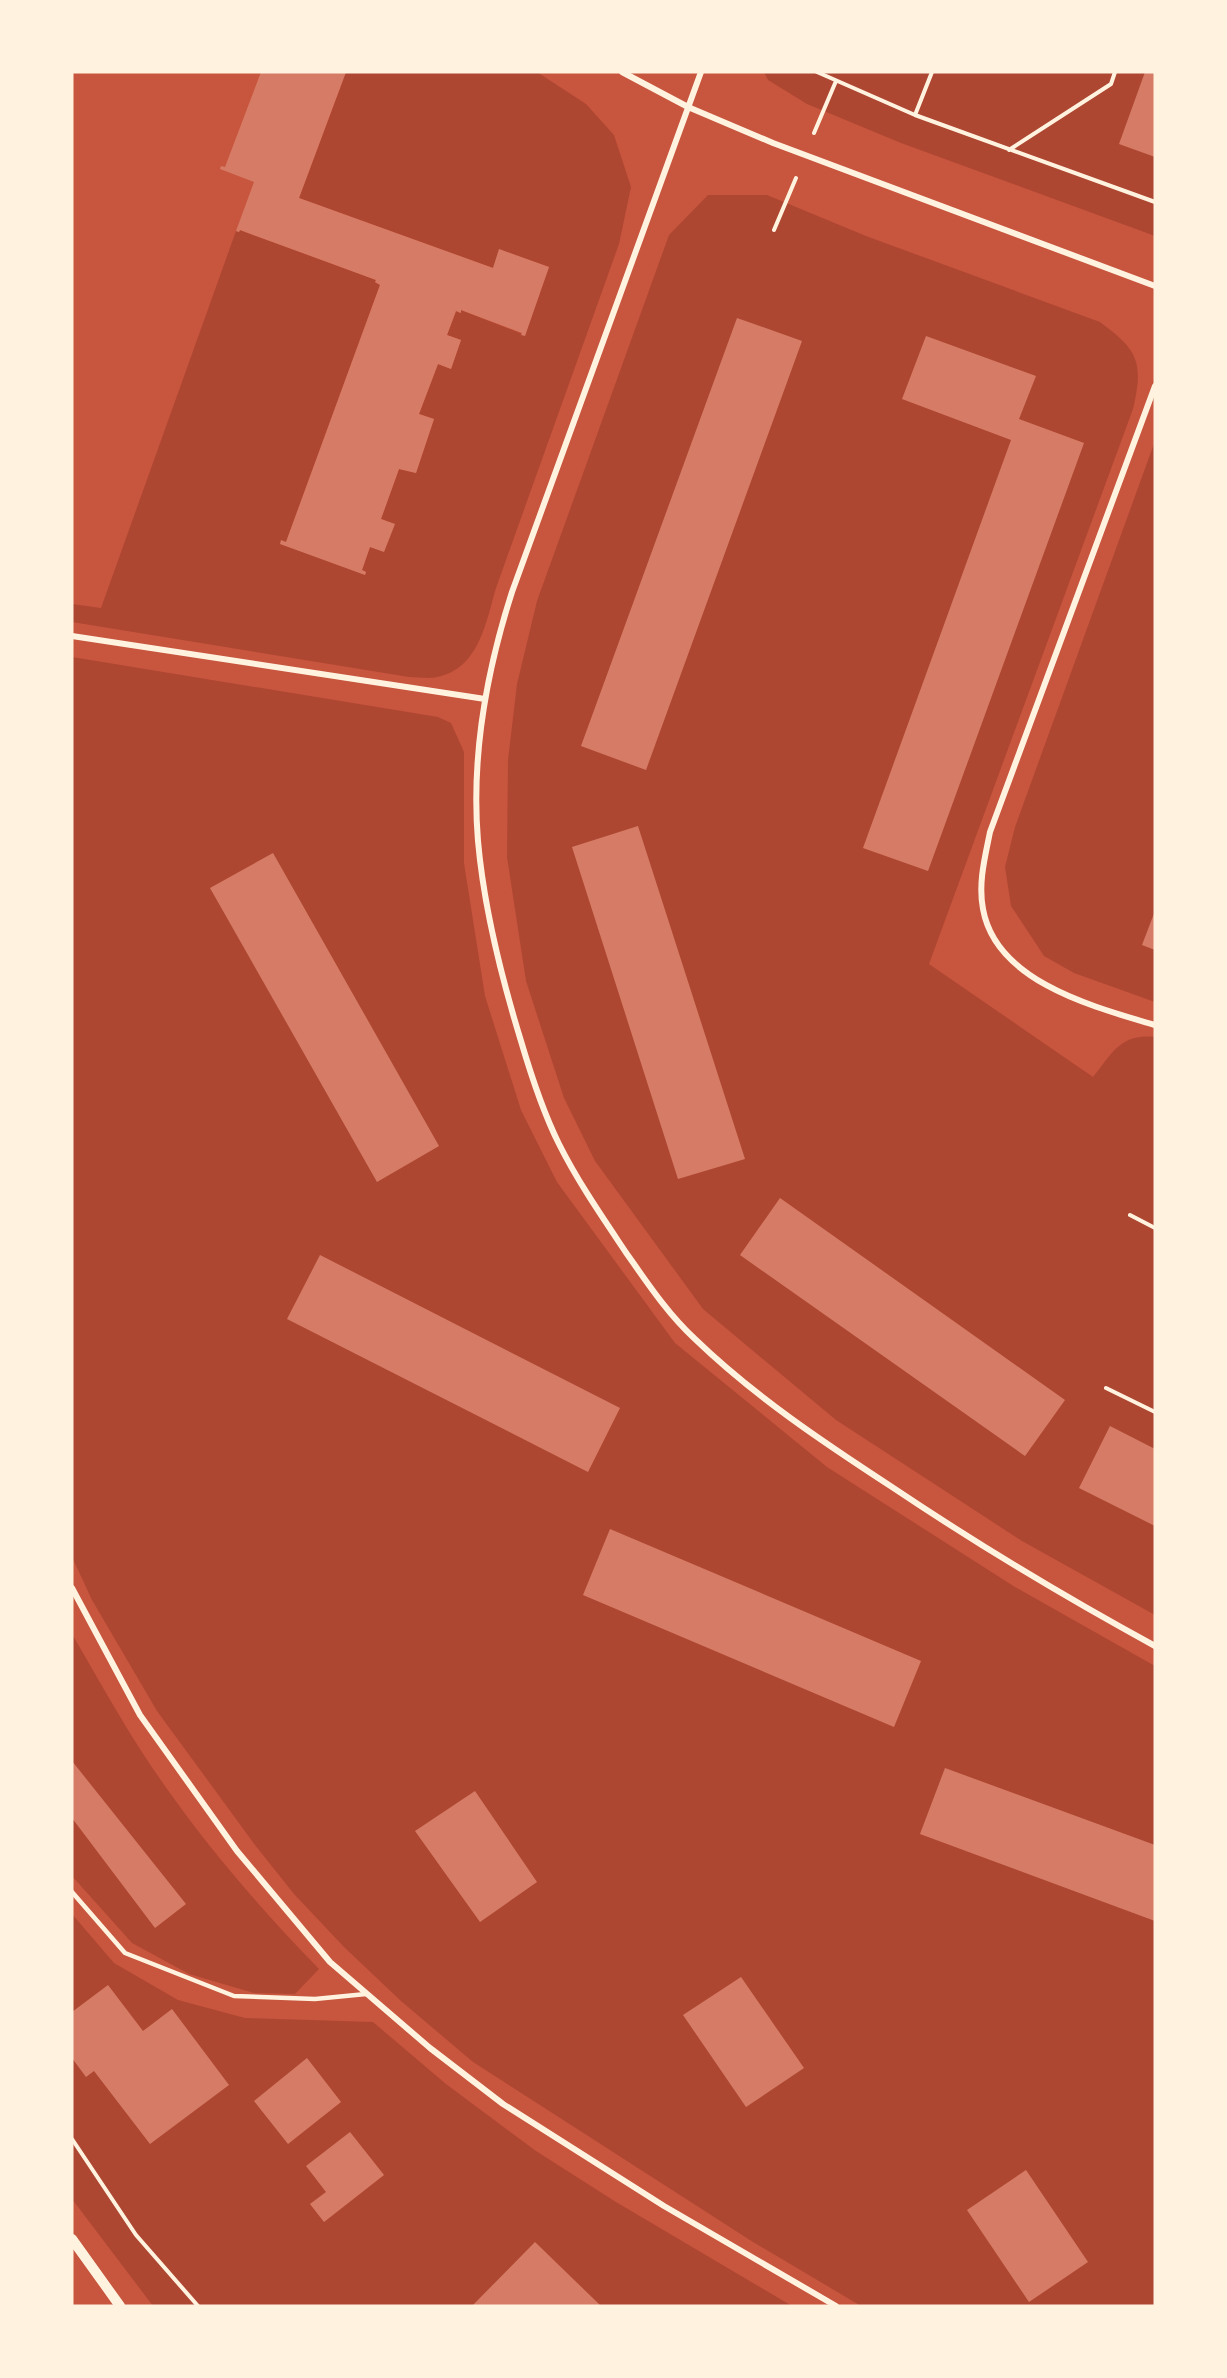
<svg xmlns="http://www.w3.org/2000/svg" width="1227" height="2378" font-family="'Noto Sans',sans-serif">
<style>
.green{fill:#ae4732}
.building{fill:#d67c66}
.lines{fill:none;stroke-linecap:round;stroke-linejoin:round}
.path{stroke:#fff3e0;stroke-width:4}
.service{stroke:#fff3e0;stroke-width:4.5}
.minor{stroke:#fff3e0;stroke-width:6}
.tertiary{stroke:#fff3e0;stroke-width:10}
</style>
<rect width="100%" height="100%" fill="#c8553d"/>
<path class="green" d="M346,72H537L586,104L614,135L631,187L619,244L496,588C486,622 479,669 437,677C429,679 418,677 409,677L72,622V604L101,608L236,231L239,232L240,230L376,280L375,282L380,285L286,542L282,540L365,575L366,572L362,570L370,547L384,551L394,524L381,519L399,469L416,473L434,419L419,414L438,364L451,369L461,340L447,335L456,311L460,313L461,310L525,335L549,267L500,250L493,268L299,198Z
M764,72H1155V236L901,143L807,104L768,80Z
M708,195H767L866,236L1100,322C1138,350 1144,362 1133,409L929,964L1093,1077C1112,1054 1120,1033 1155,1037V1615L1022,1541L836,1420L703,1309L595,1161L564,1098L526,981L507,857L508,760L517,684L537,601L669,235Z
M1155,441V1002L1074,973L1044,956L1011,906L1005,867L1015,827Z
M72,657L438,717L451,723L464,752V863L485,996L521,1110L557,1182L675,1343L827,1467L1015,1587L1155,1666V2306H861L753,2242L473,2062L401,2001L344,1947L294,1894L255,1845L157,1711L92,1600L72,1557Z
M72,1634C90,1665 107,1695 125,1725C179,1814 247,1895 319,1969L295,1994L254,1993L189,1974L132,1943L72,1876Z
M72,1914L114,1963L178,2000L245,2018L373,2022L446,2084L536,2151L616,2202L792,2306H153L72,2199Z"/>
<path class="building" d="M261,72H346L299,198L493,268L499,249L549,267L525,336L521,335L522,333L461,310V313L456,311L447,335L461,340L451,369L438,364L419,414L434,419L416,473L399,469L381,519L395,524L384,552L370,547L362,570L366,572L365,575L280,544L281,540L286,542L380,285L375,282L376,280L240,230L239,232L236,231L254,182L220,169L221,166L225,167Z
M1145,72H1155V157L1119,144Z
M737,318L802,341L646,770L581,746Z
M926,336L1036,376L1019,419L1084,443L928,871L863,848L1011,440L902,399Z
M638,826L745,1159L678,1179L572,847Z
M273,853L439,1146L377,1182L210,888Z
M1155,911V950L1142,945Z
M780,1198L1065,1400L1025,1456L740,1255Z
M320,1255L620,1408L588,1472L287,1319Z
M1110,1426L1155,1449V1526L1079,1488Z
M610,1529L921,1661L894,1727L583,1595Z
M72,1761L186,1904L155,1928L72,1818Z
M945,1768L1155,1845V1921L920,1834Z
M475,1791L537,1882L480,1922L415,1831Z
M741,1977L804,2068L746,2107L683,2015Z
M108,1985L143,2031L172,2009L229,2085L150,2144L94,2071L86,2077L72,2058V2012Z
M307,2058L341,2102L288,2144L254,2101Z
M350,2132L384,2175L324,2222L310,2204L326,2192L306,2166Z
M1026,2170L1088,2262L1029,2302L967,2210Z
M535,2242L601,2306H472Z"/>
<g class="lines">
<path class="path" d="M817,72L915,115L1155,202
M915,115L932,72
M814,133L836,81
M1009,150L1111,84L1115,72
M774,230L796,178
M1130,1215L1155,1228
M1106,1388L1155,1412
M72,2139L136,2235L198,2306"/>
<path class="service" d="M72,1892L125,1953L234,1996L315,1999L366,1994"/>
<path class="minor" d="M622,72L688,107L773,143L1155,286
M701,72L512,592C487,670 471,758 478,841C484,909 501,976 521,1041C531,1075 543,1112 559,1144C578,1182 603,1218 627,1254C648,1284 668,1314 695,1339C754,1396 823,1442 892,1487C977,1544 1065,1597 1155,1646
M1155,386L990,832C985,857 978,883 983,909C996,982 1094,1007 1155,1025
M72,636L485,699
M72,1588L140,1715L237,1851L330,1962L430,2048L503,2104L664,2206L836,2306"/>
<path class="tertiary" d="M72,2239L120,2306"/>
</g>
<rect width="1227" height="2378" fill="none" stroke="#fff3e0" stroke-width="147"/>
</svg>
